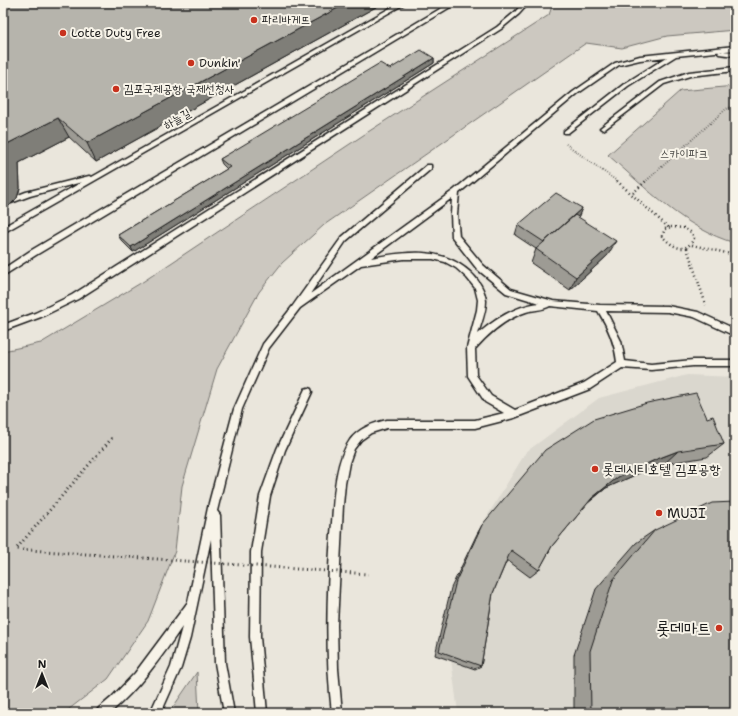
<svg xmlns="http://www.w3.org/2000/svg" width="738" height="716" font-family="'Shantell Sans','Poor Story',sans-serif">
<style>
.built{fill:#dad7ce}
.green{fill:#ccc8c0;stroke:#74726e}
.lines{fill:none;stroke-linecap:round;stroke-linejoin:round}
.service-casing{stroke:#1c1c1c;stroke-width:3}
.path-far1{stroke:#1c1c1c;stroke-width:2;stroke-dasharray:0.5 2;stroke-linecap:butt}
.path{stroke:#1c1c1c;stroke-width:2.5;stroke-dasharray:1 3;stroke-linecap:butt}
.service{fill:#f7f3e8;fill-rule:evenodd}
.path-bridge{stroke:#1c1c1c;stroke-width:3;stroke-dasharray:1 3.5;stroke-linecap:butt}
.wall{fill:#9d9b94;stroke:#1c1c1c}
.shaded-wall{fill:#7f7e78;stroke:#1c1c1c}
.building{fill:#b6b4ac;stroke:#1c1c1c}
.poi-dot{fill:#c8321e;stroke:#f7f3e8;stroke-width:1.5}
.labels{text-anchor:middle;dominant-baseline:central;stroke-width:4;stroke-linejoin:round;paint-order:stroke}
.far-poi-label{font-size:12px;fill:#1c1c1c;stroke:#f7f3e8;text-anchor:start}
.far-street-label{font-size:12px;fill:#1c1c1c;stroke:#f7f3e8}
.far-park-label{font-size:12px;fill:#51504d;stroke:#f7f3e8}
.poi-label{font-size:14px;fill:#1c1c1c;stroke:#f7f3e8;text-anchor:start}
.near-poi-label{font-size:17px;fill:#1c1c1c;stroke:#f7f3e8;text-anchor:end}
</style>
<rect width="100%" height="100%" fill="#eae6dc"/>
<filter id="ink" filterUnits="userSpaceOnUse"><feTurbulence type="fractalNoise" baseFrequency=".025" numOctaves="2"/><feDisplacementMap in="SourceGraphic" scale="8" xChannelSelector="R" yChannelSelector="G"/><feConvolveMatrix kernelMatrix="1 2 1 2 8 2 1 2 1" color-interpolation-filters="sRGB"/></filter>
<g filter="url(#ink)">
<path class="built" d="M687,375L735,377V713H458L451,659L474,538L526,452L599,398Z"/>
<path class="green" d="M553,3H735V30L667,36L622,48L586,43L324,225L282,263L259,292L217,369L182,486L175,551L148,621L108,679L64,713H3V351L41,343L144,281L371,130L549,15Z
M735,86V243C685,229 646,188 608,155L680,91Z
M197,672L199,713H169Z"/>
<g class="lines">
<g class="service-casing">
<path id="service" d="M399,3H406L3,233V227L82,182L30,196L3,206V201L26,192L89,176L92,177Z
M450,3H457L36,255L3,276V269L30,251Z
M523,3H529L519,14L501,29L78,299L41,317L3,331V325L35,313L72,295L497,27L515,12Z
M735,46V50L676,56L628,86L568,133H564V131L624,84L667,57L640,60L619,65L577,94L459,193L457,214L459,236L483,265L511,289L553,301L600,305L668,306L698,312L735,329V336L694,317L668,312L606,311L621,341L625,361L651,364L693,360H735V366H693L651,370L622,368L590,389L514,418L475,428H387L371,433L361,440L354,449L349,463L345,484L343,505L337,625L338,669L342,713H332C325,653 327,594 331,534C334,505 333,464 350,440C359,428 373,423 387,420H475L504,413L485,402L468,376L467,348L477,310L478,300L475,288L467,278L456,268L445,262L433,259H404L361,265L300,308L269,348L242,409L217,511L220,515L225,663L234,713H224L215,663L211,539L190,638L181,668L161,713H150L171,667L182,627C161,658 139,688 110,713H97L98,709L111,698L135,673L188,602L209,503L234,409L263,344L292,307L342,237L427,165H431V169L346,241L310,294L454,190L573,92L615,63L640,56ZM452,198L451,214L452,237L477,269L506,293L539,303C516,306 495,319 478,334C481,324 486,312 486,301C485,290 478,279 470,272C441,246 406,252 371,258ZM550,306L598,311C608,327 615,343 617,362L584,383L515,410L491,396L476,375L475,349C489,333 505,319 526,312C533,310 544,310 550,306Z
M721,51L735,52V56L719,54L718,53Z
M735,67V71L690,76L664,84L605,129L603,130L600,128L660,82L689,72Z
M308,388L311,389L312,392L285,450L270,496L261,552L260,637L267,713H257L250,637L251,552L260,496L277,449L305,389Z"/>
</g>
<path class="path-far1" d="M566,144L618,182
M645,182L726,109L735,106"/>
<path class="path" d="M617,181L669,228
M633,193L646,181
M671,227L685,228L692,233L694,238C686,256 671,246 662,236L665,229Z
M692,245L735,255
M687,248L706,305"/>
<use href="#service" class="service"/>
<path class="path-bridge" d="M112,438L16,549L368,574"/>
</g>
<path class="wall" d="M3,3H383L96,162L69,137L19,163L20,188L17,198L8,207Z
M434,58V63L133,252L121,240L118,235L227,169L222,164L220,159L390,69Z
M582,208L578,217L608,255L570,290L531,263L536,249L515,235L518,225Z
M707,418L724,444L707,457L664,464L644,471L606,488L587,504L552,546L539,570L530,577L507,560L493,593L481,666L475,669L435,655L451,588L477,534L482,525Z
M655,530L735,713H574V655L596,589L636,543Z"/>
<path class="shaded-wall" d="M347,3H383L96,162L87,143Z
M434,58V63L133,252L131,247Z
M58,118L69,137L19,163L20,188L17,198L8,207L3,209V180L7,144Z
M582,208L578,218L544,242Z
M616,241L608,255L570,290L576,277Z
M678,451L664,464L644,471L606,488L581,508L592,498L618,477L657,459Z"/>
<path class="building" d="M3,3H347L87,143L58,118L7,144V169L3,180Z
M421,50L434,58L131,247L118,235L230,167L220,159L380,63L390,69Z
M556,193L582,208L544,242L518,225Z
M575,215L616,241L576,277L536,249Z
M696,393L707,418L713,416L724,444L678,451L657,459L618,477L592,498L552,546L539,570L511,550L493,593L481,666L439,651L456,581L482,525L545,450L594,419L647,403Z
M735,502V713H591L590,651L613,580L655,530L712,503Z"/>
</g>
<g class="poi-dot">
<circle cx="254" cy="20" r="4"/>
<circle cx="63" cy="33" r="4"/>
<circle cx="191" cy="63" r="4"/>
<circle cx="116" cy="89" r="4"/>
<circle cx="595" cy="469" r="4"/>
<circle cx="659" cy="513" r="4"/>
<circle cx="719" cy="628" r="4"/>
</g>
<g class="labels">
<g class="far-poi-label">
<text x="262" y="20">파리바게뜨</text>
<text x="71" y="33">Lotte Duty Free</text>
<text x="199" y="63">Dunkin'</text>
<text x="124" y="89">김포국제공항 국제선청사</text>
</g>
<g class="far-street-label">
<text transform="translate(177 119) rotate(-30)">하늘길</text>
</g>
<g class="far-park-label">
<text x="684" y="154">스카이파크</text>
</g>
<g class="poi-label">
<text x="603" y="469">롯데시티호텔 김포공항</text>
<text x="667" y="513">MUJI</text>
</g>
<g class="near-poi-label">
<text x="711" y="628">롯데마트</text>
</g>
</g>
<rect width="738" height="716" fill="none" stroke="#f7f3e8" stroke-width="16"/>
<rect x="8" y="8" width="722" height="700" fill="none" stroke="#1c1c1c" stroke-width="1.5" filter="url(#ink)"/>
<g transform="translate(42 674)" stroke="#f7f3e8" stroke-width="3" paint-order="stroke">
<path d="M0-3L7 15L0 10L-7 15Z" fill="#1c1c1c"/>
<text y="-6" font-size="11" font-weight="bold" text-anchor="middle" fill="#1c1c1c">N</text>
</g>
</svg>
